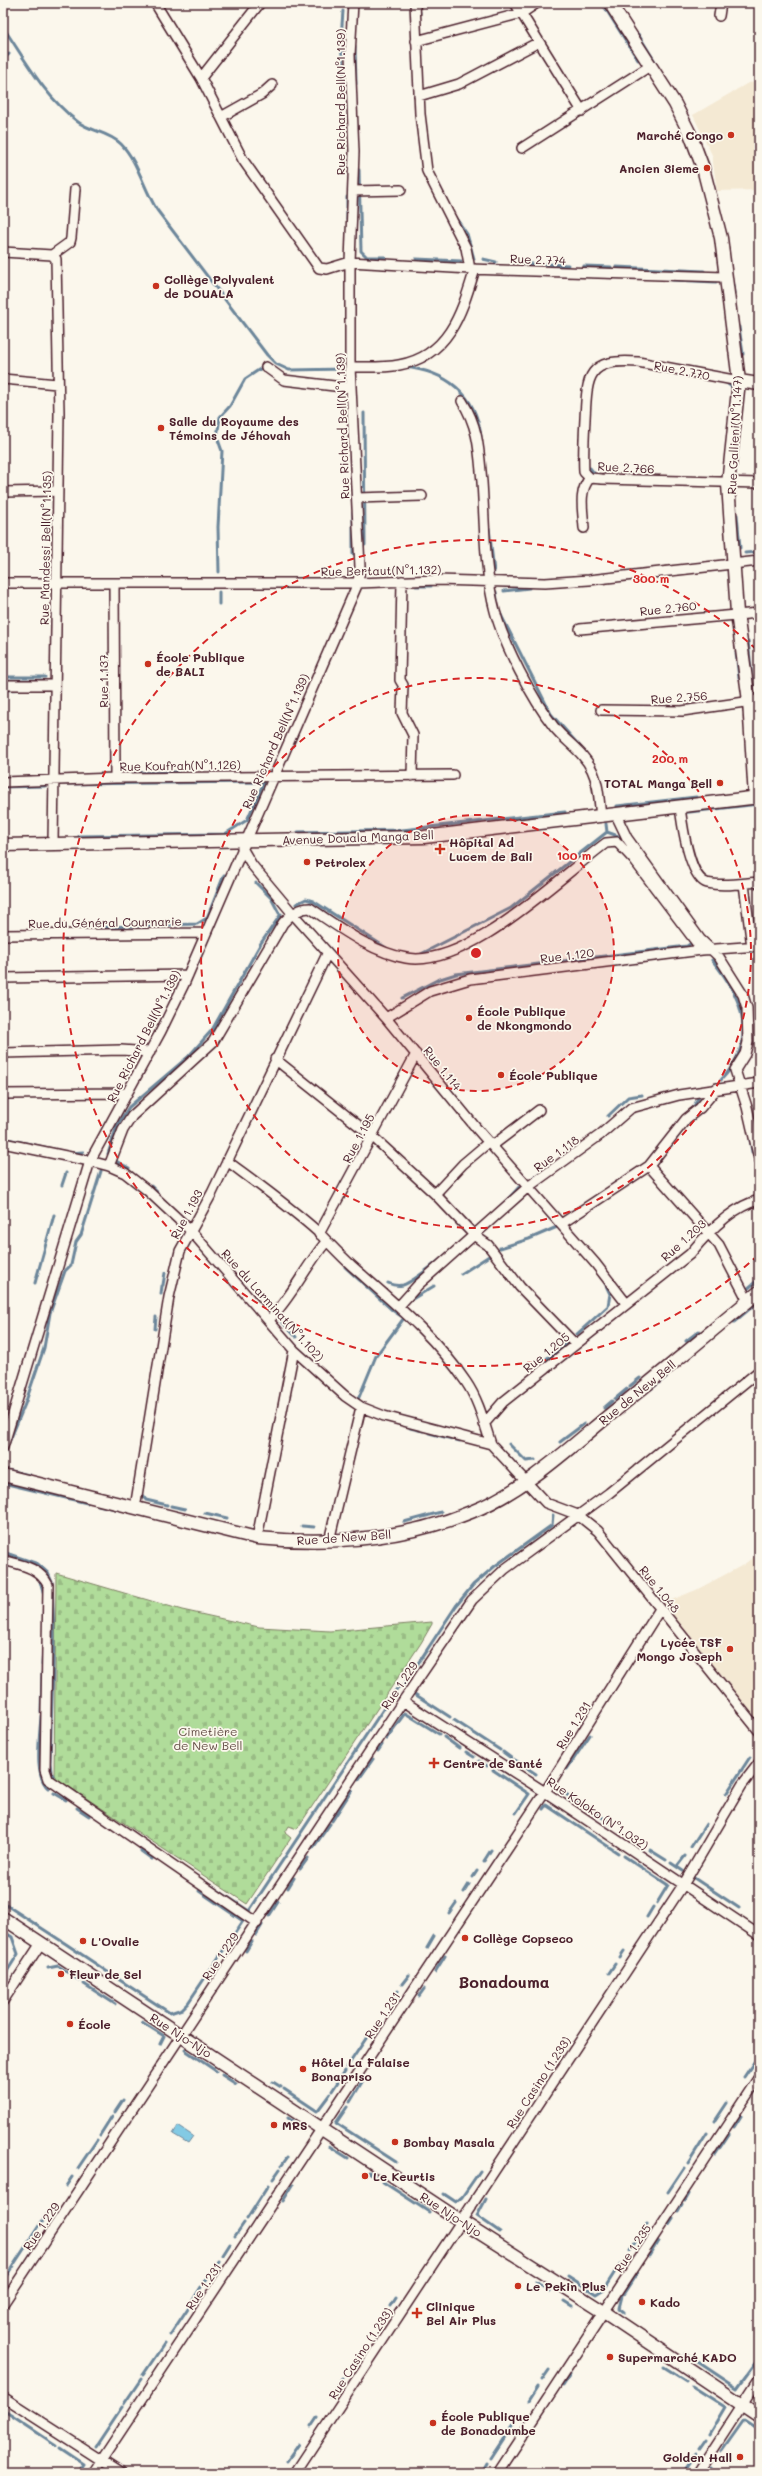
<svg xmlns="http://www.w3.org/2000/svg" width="762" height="2476" font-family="Mali,sans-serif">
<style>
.built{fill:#f4e9d3}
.cemetery{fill:url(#cemetery-stones);stroke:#7d7e62}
.water{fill:#83cae4;stroke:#6c869a}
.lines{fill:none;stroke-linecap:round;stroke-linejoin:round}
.stream{stroke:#6c869a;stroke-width:3}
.street-casing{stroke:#4a1f2b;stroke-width:12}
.secondary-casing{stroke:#4a1f2b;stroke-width:15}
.street{stroke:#fbf7ec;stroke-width:9}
.secondary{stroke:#fbf7ec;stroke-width:12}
.ring{fill:none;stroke:#d62828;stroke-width:2;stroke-dasharray:7 5}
.poi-dot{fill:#c8321e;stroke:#fbf7ec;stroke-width:1.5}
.labels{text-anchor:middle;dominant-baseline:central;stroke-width:3.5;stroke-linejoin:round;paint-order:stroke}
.street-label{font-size:12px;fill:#4a1f2b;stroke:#fbf7ec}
.poi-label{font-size:12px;font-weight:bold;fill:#4a1f2b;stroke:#fbf7ec;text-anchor:start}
.park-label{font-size:12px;fill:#644e47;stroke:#fbf7ec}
.district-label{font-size:16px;font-weight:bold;fill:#4a1f2b;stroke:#fbf7ec}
.centre{fill:#d62828;stroke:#fbf7ec;stroke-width:2}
.ring-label{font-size:12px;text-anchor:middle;font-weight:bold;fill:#d62828;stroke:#fbf7ec;stroke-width:3.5;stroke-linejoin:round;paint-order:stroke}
</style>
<defs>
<pattern id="cemetery-stones" width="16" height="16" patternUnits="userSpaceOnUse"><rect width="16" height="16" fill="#b0dc9a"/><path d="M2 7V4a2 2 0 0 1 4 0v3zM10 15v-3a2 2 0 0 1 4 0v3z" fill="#99bc85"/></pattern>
</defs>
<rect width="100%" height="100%" fill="#fbf7ec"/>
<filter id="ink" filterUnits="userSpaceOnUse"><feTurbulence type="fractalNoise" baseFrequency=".025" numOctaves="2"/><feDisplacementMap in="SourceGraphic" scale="8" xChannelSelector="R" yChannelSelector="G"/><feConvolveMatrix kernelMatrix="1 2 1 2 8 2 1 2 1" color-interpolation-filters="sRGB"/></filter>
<g filter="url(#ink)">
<path class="built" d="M759,82V190L717,191L712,155L693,115L748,83Z
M759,1553V1722L664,1603L696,1590L743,1565Z"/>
<path class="cemetery" d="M56,1573L182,1610L259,1627L330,1631L432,1622V1624L421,1643L297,1829L289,1826L285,1833L291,1838L247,1904L54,1777Z"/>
<path class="water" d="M178,2126L193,2136L188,2143L173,2134Z"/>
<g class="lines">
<path class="stream" d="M602,3L638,60
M419,7L420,13
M343,11L341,39L343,74
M3,27C26,61 44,96 78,122C90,131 109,132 121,144C137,160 144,189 157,210L267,355L276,364L289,370L347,369
M638,34L656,63
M355,46L356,84
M3,59L9,54
M359,170L361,251L367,257H385
M347,197V219
M453,214L467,234L474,259
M416,259L461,261
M483,259L496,262
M522,263L533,264
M545,264L568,265
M584,266L611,267
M616,267L704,271
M672,280L716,282
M733,285L734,293
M739,327L743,354
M404,367C445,371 476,393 481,437
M725,382L732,387
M364,413L365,545
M590,468L596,476
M353,512V554
M737,515L740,548
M489,528L494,572
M745,553L759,552
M219,572L218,527L222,451L217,437L220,417L230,406L245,379L263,367
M416,586H431
M504,591L529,588
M219,592V604
M496,592L497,600
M500,613L551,714L584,751
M748,641L753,687
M736,652L739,678
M3,677H45
M3,690L37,689
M591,760L601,782
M128,773L178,772
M63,784L264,782L247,820L225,834L79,836
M3,787L45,786
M617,806L696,797
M681,813L759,804
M606,824L607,832
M298,832L402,830L565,812
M607,832L618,836L626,844
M256,883L271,898L279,913
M296,904L306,899L313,901L388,949
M102,927L197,924L207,918L224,875
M421,954L511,908L607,832
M712,960C743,997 759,1040 721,1080
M402,998L437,980L456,974L687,946L693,942
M692,1111L698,1098L703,1095
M608,1116L628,1097L642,1095
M3,1138L62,1151
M750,1140L752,1152
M71,1153L83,1152
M108,1154L117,1126L129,1107L188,1057L212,1030L261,943L281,914
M114,1160L129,1168
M534,1177L555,1162
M62,1185L66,1173
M151,1186L157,1192
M500,1248L529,1239L557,1227
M345,1267L392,1310L404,1318
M461,1274L489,1256
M35,1283L54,1215
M388,1283C392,1285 398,1286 403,1285C423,1278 504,1205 519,1187
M163,1285L165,1273
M746,1290L759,1279
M161,1294L162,1286
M409,1301L434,1286
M277,1316L296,1337
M734,1322L759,1301
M155,1329L156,1317
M577,1334L608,1306L610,1294L604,1281
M686,1341L699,1331
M545,1360L569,1341
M630,1386L640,1378
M651,1389L666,1377
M615,1399L627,1389
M357,1402L376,1356L404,1318
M604,1408L612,1401
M410,1428L423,1431
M429,1433L460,1441
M560,1442L584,1424
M509,1444L526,1461L535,1460
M3,1457L25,1404L44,1348L50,1313L65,1271L71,1265L76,1242L81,1235L101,1171
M3,1469L29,1475
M3,1483L87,1503
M142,1495L146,1500L167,1505
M98,1505L120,1510
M171,1506L185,1509
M205,1513L227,1518
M404,1522L441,1512
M302,1526L314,1527
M3,1552L38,1564L48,1573L52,1582L54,1635L50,1763L51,1772L55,1779
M40,1581L44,1596
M42,1665L43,1647
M413,1693L450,1717
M41,1712L42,1673
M41,1716C40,1735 33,1777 49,1789
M454,1720L500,1750
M444,1737L459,1748
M386,1739L405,1713L439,1734
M378,1751L382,1745
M466,1752L474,1757
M503,1752L511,1758
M515,1760L536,1774
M479,1761L487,1766
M567,1769L590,1735
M493,1770L529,1794L516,1813
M359,1779L373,1759
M556,1784L554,1786L582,1805
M54,1793L66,1800
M726,1794L750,1757
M586,1807L611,1823
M77,1808L89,1816
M543,1809L546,1805L618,1853
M332,1821L352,1790
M691,1847L706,1824
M313,1848L330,1824
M650,1850L666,1860
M141,1851L152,1859
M624,1856L668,1885L657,1903
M484,1861L491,1850
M671,1863L683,1871
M678,1865L685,1856
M300,1869L308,1858
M691,1876L739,1908
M473,1877L477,1871
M205,1882L249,1911L398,1687L403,1686L456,1606L473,1585L495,1566L552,1525L553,1515
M288,1888L294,1878
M464,1892L469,1884
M3,1903L66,1944
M449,1913L456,1903
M269,1916L278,1902
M647,1917L653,1907
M3,1931L12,1937
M256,1935L262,1925
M66,1944L96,1964
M427,1948L434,1936
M246,1951L252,1941
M620,1957L624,1951
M96,1964L112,1975
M48,1968L58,1966L79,1980
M435,1972L445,1956
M6,1973L18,1954L12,1937
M609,1973L615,1964
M112,1975L170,2013L182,2009L188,2003L243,1921L199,1891
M84,1984L115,2004
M402,1984L409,1975
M419,1996L424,1989
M389,2005L398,1991
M142,2022L164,2036L160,2044
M185,2050L216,2071
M347,2067L367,2037
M222,2075L236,2084
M744,2077L758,2056
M273,2082L281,2087
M284,2089L317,2111
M332,2091L345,2071
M757,2092L759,2089
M350,2102L365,2077
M347,2107L336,2123L396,2162
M318,2110L330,2094
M115,2112L123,2100
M288,2118L303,2129
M715,2121L727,2103
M734,2127L741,2116
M100,2135L112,2116
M329,2146L348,2158
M715,2155L729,2134
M688,2163L707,2133
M282,2165L287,2158
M78,2168L97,2140
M369,2172L378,2178
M273,2179L280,2169
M383,2182L429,2212
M66,2186L72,2177
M668,2192L684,2168
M444,2194L456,2202L462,2197L480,2171
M486,2199L477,2216L500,2232
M283,2201L293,2185
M685,2201L689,2194
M678,2212L682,2205
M247,2219L268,2186
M669,2225L673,2219
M235,2236L244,2223
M630,2250L647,2224
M223,2255L230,2244
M649,2256L658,2241
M215,2267L219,2261
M568,2276L596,2294L604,2289L620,2264
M3,2281L49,2211
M535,2282L550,2291
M204,2283L213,2269
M193,2300L201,2287
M564,2301L572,2306
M391,2306L396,2298
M624,2312L619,2308L622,2296L637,2273
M170,2335L188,2308
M686,2354L737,2388L759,2358
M664,2367L686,2381
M143,2375L164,2344
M542,2380L549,2370
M563,2386L570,2375
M692,2386L725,2407L709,2434
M330,2397L342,2378
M759,2397L757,2401L759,2402
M528,2401L537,2387
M124,2404L141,2379
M3,2410L56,2445
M311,2426L317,2417
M96,2446L122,2407
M60,2448L84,2464L78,2473
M698,2450L705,2440
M722,2451L744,2420L759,2430
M490,2459L513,2424
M287,2461L299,2444
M481,2473L486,2464
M683,2473L695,2455
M707,2473L711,2467"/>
<g class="street-casing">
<path id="street" d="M155,3L201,78L243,160L319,268L327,269L350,262L470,269L725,277
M415,3L420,114L427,171L466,248L470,269
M515,3L582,111
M719,16L721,3
M416,41L522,13L537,3
M201,78L260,3
M419,96L459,84L539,42
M221,117L262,94L272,85
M522,148L650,66
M353,191L401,190
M3,252L52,255
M52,255L56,259L59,413L53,843
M52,255L70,242L71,238L75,189
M266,367L284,380L351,388
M350,367C366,367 384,368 399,365C450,356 462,311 475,269
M3,379L57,384
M739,381L638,362C587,358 587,376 585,419C584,437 583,454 584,472L590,478L602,479L759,483
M462,401C479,428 479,451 482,482C485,525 484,570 495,611C504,645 532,699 554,727C566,742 584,752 592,770C599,784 599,801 601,817
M3,492L57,491
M357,498L422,496
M584,528C583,511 578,491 590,478
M402,581L400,680L403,685L402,713L413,735L412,776
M3,583H358L437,580L545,583L589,580L759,561
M114,583L115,778
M580,629L759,613
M3,685H55
M601,710L682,711L759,700
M3,782L115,778L453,775
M680,807C682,823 689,878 707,883C723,887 743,883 759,882
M616,815L627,838L700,939L719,957L743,995L747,1008L748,1042L745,1054L735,1070L747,1107L759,1159
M242,848L252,865L293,914L386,1018L477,1129L595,1263L626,1303
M744,884L752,947
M3,935L206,933
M3,978L188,975
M386,1018L430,991L470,979L702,950L759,946
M3,1053L121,1050L150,1052
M275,1059L373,1137L435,1194L475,1236L488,1245L520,1287L575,1344
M3,1094L127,1093
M3,1143L90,1161L109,1166L125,1173L148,1191L191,1231L294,1350L345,1396L361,1407L384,1416L491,1444L546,1503L578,1515L598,1531L759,1731
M492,1146L539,1110
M227,1161C258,1184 289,1206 318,1232C329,1243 340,1255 352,1266C393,1302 436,1337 466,1382C479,1401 484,1423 491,1444
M109,1166L123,1130L132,1116L213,1042L283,923C290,915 299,908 310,908C339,927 371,952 406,958C468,969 559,877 606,843L617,842L634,860L702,950
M649,1166L719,1245L748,1301
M435,1194L463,1164L489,1142
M561,1224L649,1166L686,1119L700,1108L717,1088
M319,1234L416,1054
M399,1306L418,1285L528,1187L600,1135L631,1108L679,1095L759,1083
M269,1320C292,1297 305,1267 326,1242
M484,1424L503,1402L690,1254C707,1233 731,1207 759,1200
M3,1447L90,1161L161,1031L184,984L358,583L360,567L350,367V262L354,152L350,55L353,3
M135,1508L169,1297L180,1251L212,1193L327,954
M257,1538L294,1350
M329,1541L361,1407
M3,1560C21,1565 39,1567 48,1585L45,1770L48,1779L257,1923
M403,1701L545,1792L759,1935
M3,2001L41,1943
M3,2304L403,1701L472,1600L505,1569L609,1493L759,1371
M3,2397L121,2473
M93,2473L545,1792L660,1609
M295,2473L683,1885L742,1785L759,1763
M498,2473L759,2077
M698,2473L759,2379"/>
</g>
<g class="secondary-casing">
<path id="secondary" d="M610,3L675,104L691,136L703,168L721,238L739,381L728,484L737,613L749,701L755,798
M739,381L759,384
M3,845L424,837L759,797
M3,1475L257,1538C329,1545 403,1540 471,1512C523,1491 565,1452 607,1417C658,1376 708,1334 759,1292
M3,1918L461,2221L604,2312L759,2416"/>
</g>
<use href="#street" class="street"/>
<use href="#secondary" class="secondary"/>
</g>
</g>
<circle cx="476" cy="953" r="138" fill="#d62828" fill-opacity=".12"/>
<g class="ring">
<circle cx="476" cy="953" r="138"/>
<circle cx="476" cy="953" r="275"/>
<path d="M758 1255A413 413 0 1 1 758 651"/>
</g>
<g class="poi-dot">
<circle cx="731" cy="135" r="4"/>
<circle cx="707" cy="168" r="4"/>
<circle cx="156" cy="286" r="4"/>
<circle cx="161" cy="428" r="4"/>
<circle cx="148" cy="664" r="4"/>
<circle cx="720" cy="783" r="4"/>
<path d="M438 843h4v4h4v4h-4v4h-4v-4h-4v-4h4z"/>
<circle cx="307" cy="862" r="4"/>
<circle cx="469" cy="1018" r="4"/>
<circle cx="501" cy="1075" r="4"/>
<circle cx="730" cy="1649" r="4"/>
<path d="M432 1757h4v4h4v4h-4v4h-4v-4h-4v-4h4z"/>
<circle cx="465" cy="1938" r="4"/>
<circle cx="83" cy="1941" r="4"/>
<circle cx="61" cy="1974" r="4"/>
<circle cx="70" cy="2024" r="4"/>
<circle cx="303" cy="2069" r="4"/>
<circle cx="274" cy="2125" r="4"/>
<circle cx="395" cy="2142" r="4"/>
<circle cx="365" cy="2176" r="4"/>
<circle cx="518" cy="2286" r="4"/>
<circle cx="642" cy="2302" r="4"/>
<path d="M415 2307h4v4h4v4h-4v4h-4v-4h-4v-4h4z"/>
<circle cx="610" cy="2357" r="4"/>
<circle cx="433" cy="2423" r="4"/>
<circle cx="740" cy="2457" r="4"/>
</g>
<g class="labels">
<g class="street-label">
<text transform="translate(340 102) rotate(-90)">Rue Richard Bell(N°1.139)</text>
<text transform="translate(538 259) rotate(2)">Rue 2.774</text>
<text transform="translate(682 370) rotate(11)">Rue 2.770</text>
<text transform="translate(342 426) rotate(-92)">Rue Richard Bell(N°1.139)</text>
<text transform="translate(734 435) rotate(-87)">Rue Gallieni(N°1.147)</text>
<text transform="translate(626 467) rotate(3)">Rue 2.766</text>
<text transform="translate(45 548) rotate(-89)">Rue Mandessi Bell(N°1.135)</text>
<text transform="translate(381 570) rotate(-1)">Rue Bertaut(N°1.132)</text>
<text transform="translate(668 608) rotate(-6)">Rue 2.760</text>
<text transform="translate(103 681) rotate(-90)">Rue 1.137</text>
<text transform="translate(679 697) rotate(-4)">Rue 2.756</text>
<text transform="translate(275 741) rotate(-66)">Rue Richard Bell(N°1.139)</text>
<text transform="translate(180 765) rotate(-1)">Rue Koufrah(N°1.126)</text>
<text transform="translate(358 837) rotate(-2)">Avenue Douala Manga Bell</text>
<text transform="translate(105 922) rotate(-1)">Rue du Général Cournarie</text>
<text transform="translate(567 955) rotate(-7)">Rue 1.120</text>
<text transform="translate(143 1036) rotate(-63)">Rue Richard Bell(N°1.139)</text>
<text transform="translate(443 1068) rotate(51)">Rue 1.114</text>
<text transform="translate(358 1138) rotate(-62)">Rue 1.195</text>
<text transform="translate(556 1153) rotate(-36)">Rue 1.118</text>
<text transform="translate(186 1214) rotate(-62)">Rue 1.193</text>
<text transform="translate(683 1240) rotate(-42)">Rue 1.203</text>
<text transform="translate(273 1305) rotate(48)">Rue du Larminat(N°1.102)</text>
<text transform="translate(546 1352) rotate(-39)">Rue 1.205</text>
<text transform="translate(637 1392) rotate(-39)">Rue de New Bell</text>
<text transform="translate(344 1537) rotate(-4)">Rue de New Bell</text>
<text transform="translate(660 1589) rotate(51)">Rue 1.048</text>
<text transform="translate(399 1685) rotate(-56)">Rue 1.229</text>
<text transform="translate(573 1725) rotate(-58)">Rue 1.231</text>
<text transform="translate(598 1813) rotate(34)">Rue Koloko (N°1.032)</text>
<text transform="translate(220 1956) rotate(-56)">Rue 1.229</text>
<text transform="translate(382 2015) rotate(-56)">Rue 1.231</text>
<text transform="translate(181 2035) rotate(33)">Rue Njo-Njo</text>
<text transform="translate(538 2082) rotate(-57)">Rue Casino (1.233)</text>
<text transform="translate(451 2214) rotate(33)">Rue Njo-Njo</text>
<text transform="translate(41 2226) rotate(-56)">Rue 1.229</text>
<text transform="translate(632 2248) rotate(-56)">Rue 1.235</text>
<text transform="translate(203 2286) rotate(-56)">Rue 1.231</text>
<text transform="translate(360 2353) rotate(-57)">Rue Casino (1.233)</text>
</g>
<g class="poi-label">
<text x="723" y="135" text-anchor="end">Marché Congo</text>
<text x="699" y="168" text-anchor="end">Ancien 3ieme</text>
<text x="164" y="279">Collège Polyvalent<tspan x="164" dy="14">de DOUALA</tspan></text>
<text x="169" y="421">Salle du Royaume des<tspan x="169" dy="14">Témoins de Jéhovah</tspan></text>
<text x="156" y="657">École Publique<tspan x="156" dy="14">de BALI</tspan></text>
<text x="712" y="783" text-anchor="end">TOTAL Manga Bell</text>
<text x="449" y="842">Hôpital Ad<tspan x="449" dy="14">Lucem de Bali</tspan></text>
<text x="315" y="862">Petrolex</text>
<text x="477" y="1011">École Publique<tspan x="477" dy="14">de Nkongmondo</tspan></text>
<text x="509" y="1075">École Publique</text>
<text x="722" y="1642" text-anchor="end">Lycée TSF<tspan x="722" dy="14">Mongo Joseph</tspan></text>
<text x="443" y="1763">Centre de Santé</text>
<text x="473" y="1938">Collège Copseco</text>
<text x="91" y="1941">L'Ovalie</text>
<text x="69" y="1974">Fleur de Sel</text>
<text x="78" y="2024">École</text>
<text x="311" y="2062">Hôtel La Falaise<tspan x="311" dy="14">Bonapriso</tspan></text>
<text x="282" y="2125">MRS</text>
<text x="403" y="2142">Bombay Masala</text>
<text x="373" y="2176">Le Keurtis</text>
<text x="526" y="2286">Le Pekin Plus</text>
<text x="650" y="2302">Kado</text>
<text x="426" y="2306">Clinique<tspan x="426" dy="14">Bel Air Plus</tspan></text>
<text x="618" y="2357">Supermarché KADO</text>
<text x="441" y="2416">École Publique<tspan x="441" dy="14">de Bonadoumbe</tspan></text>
<text x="732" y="2457" text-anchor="end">Golden Hall</text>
</g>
<g class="park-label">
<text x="208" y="1731">Cimetière<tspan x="208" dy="14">de New Bell</tspan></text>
</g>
<g class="district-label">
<text x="504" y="1981">Bonadouma</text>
</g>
</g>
<circle cx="476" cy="953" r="6" class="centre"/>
<g class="ring-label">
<text x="651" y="583">300 m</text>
<text x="670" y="763">200 m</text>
<text x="574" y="860">100 m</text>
</g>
<rect width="762" height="2476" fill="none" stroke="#fbf7ec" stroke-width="16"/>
<rect x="8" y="8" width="746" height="2460" fill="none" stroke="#4a1f2b" stroke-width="1.5" filter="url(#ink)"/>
</svg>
